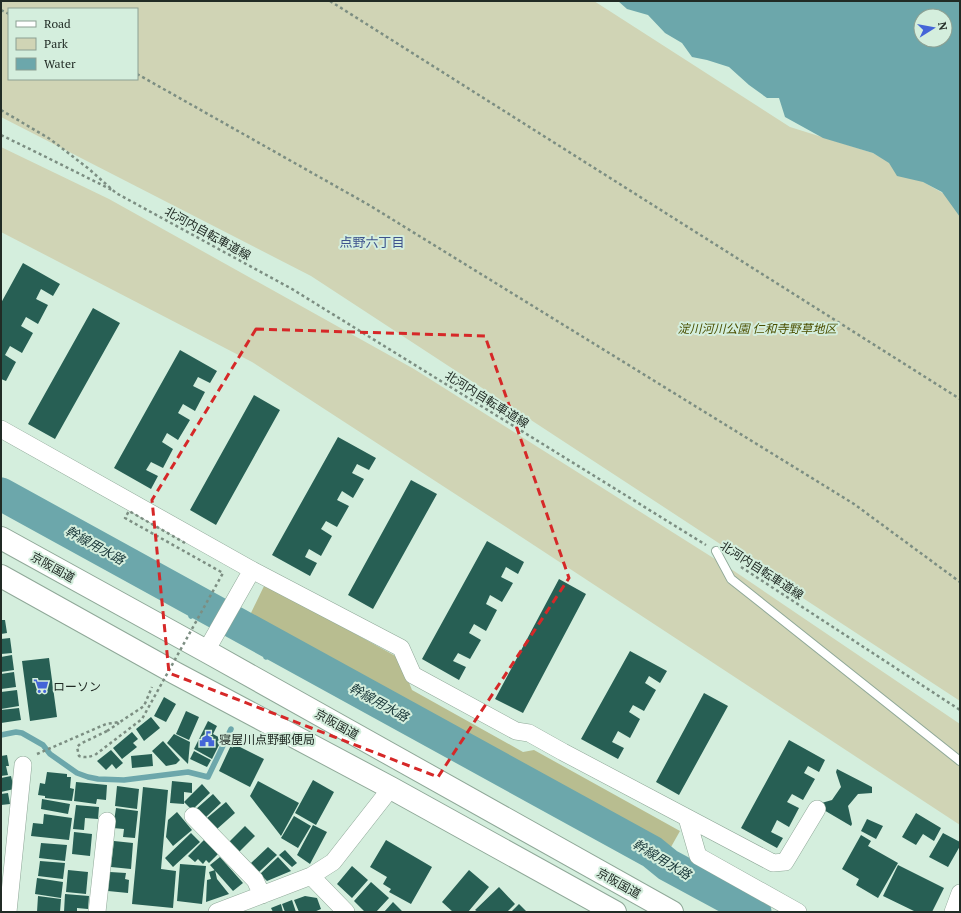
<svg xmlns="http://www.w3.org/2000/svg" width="961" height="913" font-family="'PT Serif','Noto Sans JP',serif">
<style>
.green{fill:#d0d4b5;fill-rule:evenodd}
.forest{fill:#b8bd90}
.water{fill:#6ca7ab;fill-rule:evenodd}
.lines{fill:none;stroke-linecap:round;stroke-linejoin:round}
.stream{stroke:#6ca7ab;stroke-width:5.5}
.river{stroke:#6ca7ab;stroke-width:33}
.building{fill:#275f54}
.service-casing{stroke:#8fa898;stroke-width:10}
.minor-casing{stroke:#8fa898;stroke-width:18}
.trunk-casing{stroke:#8fa898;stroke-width:24}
.path{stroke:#7c8e82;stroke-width:2.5;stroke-dasharray:3 3;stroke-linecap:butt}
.service{stroke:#fff;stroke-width:8}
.minor{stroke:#fff;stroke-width:17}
.trunk{stroke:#fff;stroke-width:22}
.path-bridge{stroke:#7c8e82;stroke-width:2.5;stroke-dasharray:3 3;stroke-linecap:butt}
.marked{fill:none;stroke:#d62828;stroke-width:3;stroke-dasharray:8 5;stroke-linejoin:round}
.labels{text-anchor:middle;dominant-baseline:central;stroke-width:4;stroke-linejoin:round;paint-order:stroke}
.street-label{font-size:12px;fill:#212b25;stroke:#d4eedd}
.park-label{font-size:12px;font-style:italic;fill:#4b4f00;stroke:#d4eedd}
.poi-label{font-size:12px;fill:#212b25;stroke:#d4eedd;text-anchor:start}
.neighbourhood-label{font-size:13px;fill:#3d528d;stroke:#d4eedd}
.water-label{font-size:13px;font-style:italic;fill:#183638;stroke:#d4eedd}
</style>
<rect width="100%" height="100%" fill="#d4eedd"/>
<path class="green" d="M1,1H594L790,127L873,153L960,203V701L311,276L1,117ZM9,9H137V79H9Z
M1,147L109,199L414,369L734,571L960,724V825L526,540L252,362L1,232Z"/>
<path class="forest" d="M265,584L399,658L412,690L523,752L534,750L680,831L671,847L250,615Z"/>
<path class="water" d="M618,1H960V217L942,192L923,182L897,176L889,163L873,153L823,138L785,117L779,98H767L749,85L729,67L707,60L692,57L682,43L665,33L648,15L627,9ZM921,16H945V40H921Z"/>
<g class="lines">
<path class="stream" d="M191,616L206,607
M266,657L272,643
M1,735L16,732L22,733L43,745L50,754L77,773L88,777L98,779L124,780L188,772L208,777L231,729"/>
<path class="river" d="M1,494L652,852L668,865L755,912"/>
</g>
<path class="building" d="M23,263L60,284L53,296L41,289L36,299L48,305L38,324L26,317L21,326L33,333L22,353L10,346L5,355L16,362L6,381L1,379V303Z
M93,308L120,323L55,439L28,424Z
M180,350L217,371L210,383L198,377L193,386L205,392L195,411L183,404L178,413L190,420L178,440L167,433L162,442L173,449L163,468L151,462L146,470L158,476L151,489L114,468Z
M254,395L280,410L216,525L190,510Z
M338,437L376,458L369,470L357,464L352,473L364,479L353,498L342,491L337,500L349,506L337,527L326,521L321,529L332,536L321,556L309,549L305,557L317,563L310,576L272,555Z
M411,480L437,494L373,609L348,595Z
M487,541L524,562L518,574L506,567L501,577L513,583L502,602L490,595L486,604L497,610L486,631L474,624L469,633L481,640L470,659L458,653L453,661L466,667L459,680L422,659Z
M559,579L586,594L523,713L495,699Z
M1,620H5L7,633L1,634Z
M10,638L12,653L1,654V639Z
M630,651L667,671L660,683L649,676L645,683L656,690L644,711L633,705L629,712L640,719L630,738L618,731L612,742L624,748L618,759L581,739Z
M12,655L14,670L1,672V657Z
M49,658L57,717L30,721L22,661Z
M14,672L16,687L1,689V674Z
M17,690L19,706L1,709V692Z
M704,693L728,706L679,795L656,782Z
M164,697L176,704L166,722L154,716Z
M19,708L21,720L1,723V710Z
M186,711L199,717L189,740L176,734Z
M151,717L160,728L144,741L136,729Z
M208,721L217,726L213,734L222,739L212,759L194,749Z
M132,732L138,739L133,743L137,747L122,759L113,748Z
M174,734L190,742L188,764L167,743Z
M789,740L825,760L819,772L808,766L804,773L815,779L803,800L792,794L787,802L799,808L789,827L777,820L771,832L783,838L777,848L741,828Z
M163,741L180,760L176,764L166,766L152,751Z
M232,743L264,759L250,787L219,771Z
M111,750L123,763L116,769L112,764L106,770L97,761Z
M194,751L211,760L207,767L190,759Z
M152,754L153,766L132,768L131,756Z
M7,755L9,766H6L8,775L1,776V756Z
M837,769L872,787V793L858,794L848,806L852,824L851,826L817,806L818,804L832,800L841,787L836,772Z
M47,772L67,774V777H71L70,788L74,789L72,801L45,798V796L38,795L40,783L45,784Z
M11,776L14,789L1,792V778Z
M313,780L334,792L316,825L295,813Z
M172,781L192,783V793L184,792V804L170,803Z
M258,781L299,803L281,836L250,796Z
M76,782L107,785L106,800L97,799L96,804L74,801Z
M202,784L210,793L192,810L184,802Z
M117,786L139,789L137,809L115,806Z
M143,787L168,790L161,869L176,871L173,908L132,904Z
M8,793L10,804L1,805V794Z
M213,794L221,803L205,818L196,809Z
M42,799L70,804L68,814L41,809Z
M226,802L235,813L217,829L207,818Z
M76,805L99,807L98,819L85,818L84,830L73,829Z
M116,808L138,811L135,838L123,837L124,829L113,828Z
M177,812L192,830L173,846L166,837L168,820Z
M916,813L941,828L934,841L923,834L916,845L902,837Z
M44,814L72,818L69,840L31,836L33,823L43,824Z
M294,816L311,826L298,848L281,838Z
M867,819L883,826L876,839L861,831Z
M313,825L327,832L310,864L297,855Z
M245,826L255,836L238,853L228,843Z
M74,832L92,834L90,856L72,854Z
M191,833L200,842L173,867L165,858Z
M943,833L960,842V846L948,867L929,857Z
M861,835L871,841L868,846L898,863L878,898L856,885L859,879L842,869Z
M204,840L218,854L209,863L206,860L203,864L198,859L195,862L188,856Z
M386,840L432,867L411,904L389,892L391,889L383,884L387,877L370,867Z
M114,841L133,843L131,869L111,867Z
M41,843L67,845L65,861L39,858Z
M268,847L277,855L259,872L251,863Z
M285,850L297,863L292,867L279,855Z
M220,857L243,883L233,891L210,865Z
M278,857L291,871L267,881L260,874Z
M40,861L65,863L63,879L38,876Z
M180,864L206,866L202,904L177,901Z
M898,865L944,888L932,912H916L883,896Z
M352,866L368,880L352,898L337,884Z
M68,870L88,872L86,894L66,892Z
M215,870L217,879L229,894L206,902L207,880L211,879L209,872Z
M469,870L489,887L468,912H453L442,902Z
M110,872L126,873L125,879L129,880L128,893L108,891Z
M37,878L63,882L61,898L35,894Z
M371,882L389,898L376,912H365L354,901Z
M499,887L515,904L507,912H478L475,910Z
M65,894L89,896L88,909L77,908V912H64Z
M38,896L61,899L60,912H37Z
M305,896L317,898L321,909L314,912H299L294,900Z
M292,900L296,912H285L282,904Z
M393,902L403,912H384Z
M281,904L283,912H273L271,908Z
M519,904L527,912H511Z"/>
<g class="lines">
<g class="service-casing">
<path id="service" d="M716,551L731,579L960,761"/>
</g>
<g class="minor-casing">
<path id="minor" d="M1,429L252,570L401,648L413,675L516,731L529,733L563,752L773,863L785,862L817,809
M206,651L252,570
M193,816L255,880L262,895
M687,818L698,856L798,912
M311,876L346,912
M8,912L23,765
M97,912L107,821
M217,912L311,876L333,862L391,788
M953,912L960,893"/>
</g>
<g class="trunk-casing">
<path id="trunk" d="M1,538L206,651L672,912
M1,576L175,673L391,788L615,912"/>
</g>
<path class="path" d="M330,1L960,399
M1,10L9,14
M137,74L369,205L854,504L960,582
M1,110L50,139L89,169L116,193L292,289L706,545
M1,135L46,157L112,190
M741,567L960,710
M107,731L119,723
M37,754L106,724L120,722L144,706L152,687"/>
<use href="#service" class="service"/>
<use href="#minor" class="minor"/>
<use href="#trunk" class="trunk"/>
<path class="path-bridge" d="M107,731L80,744L77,747L79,756C85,758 89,757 95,755L142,719L223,573L125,518L129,511L185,543"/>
</g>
<path class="marked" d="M256,329L485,336L569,578L438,777L169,673L152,500Z"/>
<defs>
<g id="supermarket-bare" transform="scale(1.2)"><path d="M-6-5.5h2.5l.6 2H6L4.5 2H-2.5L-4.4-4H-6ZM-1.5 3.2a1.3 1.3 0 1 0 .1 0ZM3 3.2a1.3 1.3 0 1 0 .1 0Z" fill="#4465d8" stroke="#d4eedd" stroke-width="2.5" paint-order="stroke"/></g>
<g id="civic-bare" transform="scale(1.2)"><path d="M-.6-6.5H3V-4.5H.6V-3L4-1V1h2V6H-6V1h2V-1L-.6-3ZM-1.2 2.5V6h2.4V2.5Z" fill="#4465d8" stroke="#d4eedd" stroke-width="2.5" paint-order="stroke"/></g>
</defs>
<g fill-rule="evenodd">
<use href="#supermarket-bare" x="41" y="686"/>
<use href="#civic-bare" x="207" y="739"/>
</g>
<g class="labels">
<g class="street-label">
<text transform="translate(208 233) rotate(29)">北河内自転車道線</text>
<text transform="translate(487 399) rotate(32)">北河内自転車道線</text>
<text transform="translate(53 567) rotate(29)">京阪国道</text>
<text transform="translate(762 570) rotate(33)">北河内自転車道線</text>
<text transform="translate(337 724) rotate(29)">京阪国道</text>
<text transform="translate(619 883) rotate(29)">京阪国道</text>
</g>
<g class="park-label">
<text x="757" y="328">淀川河川公園 仁和寺野草地区</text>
</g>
<g class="poi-label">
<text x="53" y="686">ローソン</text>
<text x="219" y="739">寝屋川点野郵便局</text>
</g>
<g class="neighbourhood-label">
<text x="372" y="242">点野六丁目</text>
</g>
<g class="water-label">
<text transform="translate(95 545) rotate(29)">幹線用水路</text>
<text transform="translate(379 702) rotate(29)">幹線用水路</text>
<text transform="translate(662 859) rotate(31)">幹線用水路</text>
</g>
</g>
<rect width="961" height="913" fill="none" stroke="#212b25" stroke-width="4"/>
<rect x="8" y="8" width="130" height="72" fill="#d4eedd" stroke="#8ca093"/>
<rect x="16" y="21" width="20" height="6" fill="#ffffff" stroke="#8ca093"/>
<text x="44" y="28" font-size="12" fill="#212b25">Road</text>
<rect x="16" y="38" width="20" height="12" fill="#d0d4b5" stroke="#8ca093"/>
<text x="44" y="48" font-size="12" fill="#212b25">Park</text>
<rect x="16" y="58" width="20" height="12" fill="#6ca7ab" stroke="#8ca093"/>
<text x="44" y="68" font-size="12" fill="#212b25">Water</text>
<g transform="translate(933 28) rotate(79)"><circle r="19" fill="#d4eedd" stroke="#8ca093"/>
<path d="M0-3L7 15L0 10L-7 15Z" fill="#4465d8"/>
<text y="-6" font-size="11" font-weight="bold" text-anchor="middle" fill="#212b25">N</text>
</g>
</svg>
